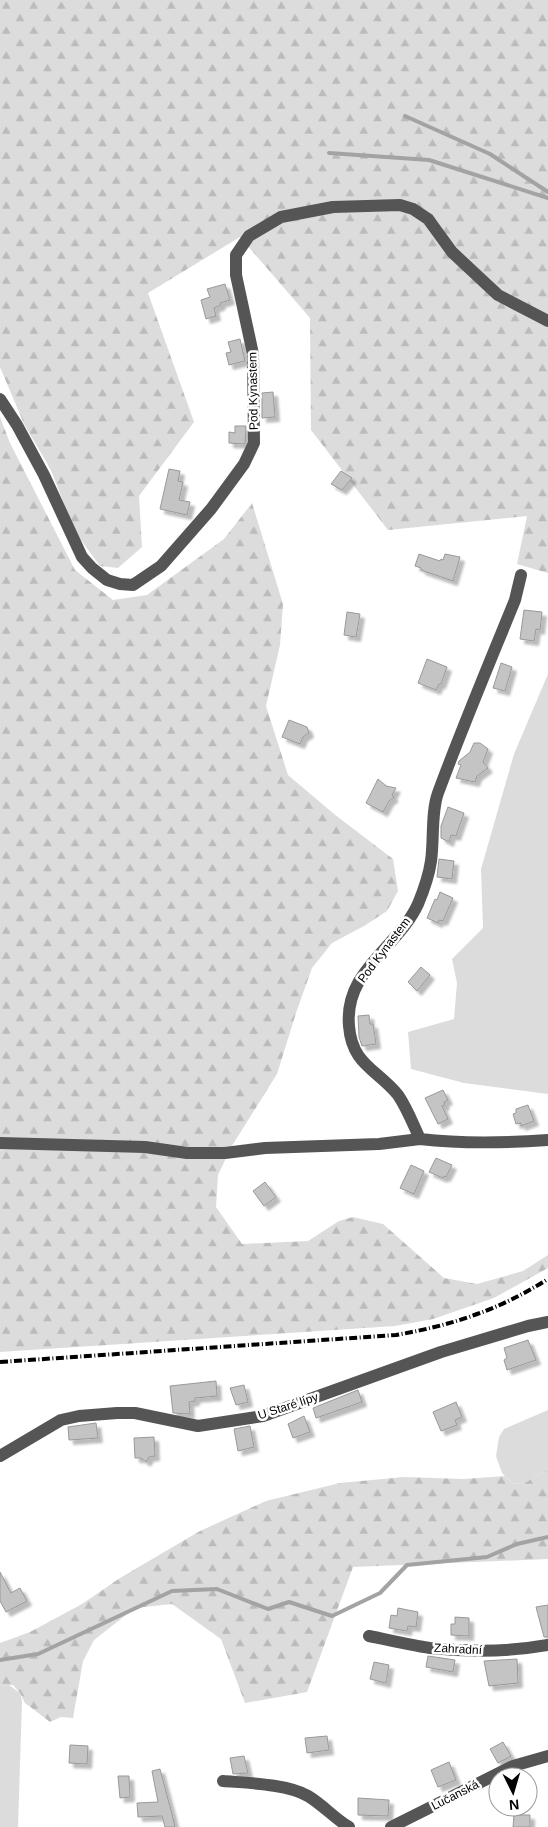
<svg xmlns="http://www.w3.org/2000/svg" width="548" height="1827" font-family="Arial,sans-serif">
<style>
.green{fill:#dcdcdc}
.forest{fill:url(#forest-firs)}
.lines{fill:none;stroke-linecap:round;stroke-linejoin:round}
.stream{stroke:#a3a3a3;stroke-width:4}
.building{fill:#c4c4c4;stroke:#999;filter:url(#shadow)}
.minor{stroke:#555;stroke-width:12}
.rail{stroke:#000;stroke-width:4;stroke-dasharray:8 2.5 1 2.5;stroke-linecap:butt}
.labels{text-anchor:middle;dominant-baseline:central;stroke-width:5;stroke-linejoin:round;paint-order:stroke}
.street-label{font-size:12px;fill:#000;stroke:#fff}
</style>
<defs>
<pattern id="forest-firs" width="22" height="20" patternUnits="userSpaceOnUse" patternTransform="scale(1.25)"><rect width="22" height="20" fill="#dcdcdc"/><path d="M5 1l3.5 6h-7zM16 11l3.5 6h-7z" fill="#bbb"/></pattern>
<filter id="shadow"><feDropShadow dx="4.5" dy="4.5" stdDeviation="1" flood-color="#0004"/></filter>
</defs>
<rect width="100%" height="100%" fill="#fff"/>
<path class="green" d="M548,674V1094L464,1083L411,1069L408,1032L454,1019L457,983L452,959L483,928L481,869L514,754Z
M548,1410V1469L523,1484L512,1483L502,1473L496,1456L499,1437L504,1429Z
M9,1685L20,1693L22,1701L18,1827H0V1686Z"/>
<path class="forest" d="M0,0H548V573L517,564L527,516L388,530L311,430L310,318L240,237L148,293L194,422L139,496L142,547L118,568L100,566L75,532L51,470L24,424L0,367Z
M0,417L10,443L75,570L113,600L147,595L224,539L252,503L283,604L280,645L266,706L288,775L334,814L393,859L398,891L387,911L364,926L332,943L312,968L296,1013L277,1074L230,1149H188L0,1139Z
M0,1147L142,1151L226,1158L218,1175L216,1207L242,1244L308,1241L339,1221L353,1217L383,1224L444,1278L477,1284L523,1271L548,1255V1268L494,1298L433,1319L395,1326L0,1352Z
M548,1469V1559L353,1567L307,1692L245,1703L221,1639L172,1604L135,1608L94,1640L83,1661L73,1718L61,1717L50,1722L25,1703L20,1693L13,1685L0,1686V1643L30,1632L82,1604L120,1578L200,1531L266,1501L340,1483L404,1477L464,1479L505,1476L512,1483L523,1484Z"/>
<g class="lines">
<path class="stream" d="M405,116L490,154L548,192
M329,153L429,160L548,198
M0,1660L38,1654L172,1591L217,1589L268,1609L289,1602L332,1616L380,1593L407,1565L487,1557L517,1544L548,1537"/>
</g>
<path class="building" d="M225,284L230,300L220,303L221,305L214,308L216,316L206,319L201,300L210,297L207,289Z
M240,339L245,361L229,365L226,353L231,352L228,342Z
M273,392L275,417L262,418V393Z
M235,426H246L245,444L229,443V432L235,433Z
M169,469L180,471L178,481L183,482L179,500L190,502L187,515L160,509Z
M341,471L352,478L342,490L331,484Z
M419,554L440,561L441,559L443,560L445,554L460,557L453,581L421,570V568L415,566Z
M524,610L542,612L540,630L536,629L534,641L520,639Z
M347,612L360,614L356,637L344,635Z
M427,659L447,667L441,684H439L436,690L418,683Z
M501,663L512,667L505,691L493,688Z
M289,720L307,727L309,733L303,737L300,744L282,737Z
M474,743H480L488,749L483,762L488,768L477,776L475,782L456,778L461,765L458,764L459,761L470,752Z
M378,779L386,786L396,788L392,795L394,797L389,801L383,812L366,803Z
M448,807L464,813L456,836L451,835L449,842L441,838V826Z
M439,859L454,861L452,879L437,877Z
M440,892L453,898L443,921L439,920L438,923L427,918L435,899L437,900Z
M421,967L430,975L417,991L408,982Z
M369,1015L370,1024H373L376,1044L362,1046L359,1037L358,1016Z
M443,1090L448,1100L444,1102L445,1105L442,1106L448,1119L438,1124L425,1098Z
M528,1105L534,1121L521,1126V1123L516,1124L513,1114L516,1113V1109Z
M436,1158L452,1165L446,1177L444,1176L443,1178L429,1172Z
M411,1165L424,1171L414,1194L400,1188Z
M265,1182L276,1197L264,1206L253,1191Z
M528,1340L536,1360L507,1370L504,1360L507,1358L504,1348Z
M216,1381L217,1396L195,1398V1401L189,1402L190,1414L173,1413L170,1386Z
M244,1385L248,1402L236,1405L230,1388Z
M358,1390L362,1402L316,1418L313,1408Z
M456,1402L462,1417L455,1420L457,1425L441,1431L433,1412Z
M304,1416L310,1432L293,1438L288,1424Z
M96,1423L98,1438L69,1440L68,1427Z
M250,1426L254,1447L238,1451L234,1429Z
M154,1437L155,1456L149,1457L146,1462L141,1458H135L134,1438Z
M0,1572L11,1593L20,1588L27,1601L6,1612L0,1601Z
M548,1605V1637H544L536,1607Z
M398,1608L418,1612L416,1627L408,1626L407,1631L389,1628L391,1615L397,1616Z
M455,1617L469,1618V1636L451,1635V1624H455Z
M428,1656L455,1660L453,1672L426,1667Z
M517,1659L518,1683L489,1686L484,1661Z
M374,1662L389,1665L386,1683L370,1679Z
M327,1736L329,1750L307,1753L305,1738Z
M503,1742L511,1756L498,1763L490,1749Z
M70,1745L88,1746L87,1764L69,1763Z
M244,1756L248,1773L233,1774L230,1758Z
M449,1762L456,1780L438,1787L431,1770Z
M160,1769L172,1814L175,1827H165L162,1816L138,1817L137,1803L158,1802L152,1771Z
M118,1776H129L130,1797L120,1798Z
M358,1798L389,1800L388,1816L358,1815Z
M514,1815H530V1827H513Z"/>
<g class="lines">
<path class="minor" d="M0,399L17,425L44,475L82,557L92,568L107,580L120,584L133,585L161,566L211,509L244,464L254,443L253,354L236,275V255L249,236L281,217L333,207L400,205L413,209L428,219L452,252L498,295L548,321
M521,575L515,600C489,664 462,728 438,793C431,812 434,841 431,861C429,875 423,892 418,904C398,948 344,970 349,1026C352,1065 377,1069 398,1095C407,1108 413,1124 420,1139C463,1144 505,1143 548,1140
M0,1143L145,1147L187,1153H225L265,1148L379,1144L420,1139
M0,1456L61,1420L79,1416L117,1413H135L198,1426L263,1416L441,1352L528,1326L548,1322
M369,1636C389,1640 410,1645 430,1648C469,1652 509,1652 548,1645
M223,1781C247,1783 288,1784 308,1796C323,1805 334,1818 349,1827
M391,1827L513,1766L548,1756"/>
<path class="rail" d="M0,1362L396,1335C453,1325 499,1310 548,1279"/>
</g>
<g class="labels">
<g class="street-label">
<text transform="translate(253 391) rotate(-91)">Pod Kynastem</text>
<text transform="translate(384 950) rotate(-53)">Pod Kynastem</text>
<text transform="translate(288 1406) rotate(-18)">U Staré lípy</text>
<text transform="translate(458 1649) rotate(3)">Zahradní</text>
<text transform="translate(455 1795) rotate(-27)">Lučanská</text>
</g>
</g>
<g transform="translate(513 1792) rotate(175)"><circle r="24" fill="#ffffff" stroke="#999999"/>
<path d="M0-4L9 19L0 12L-9 19Z" fill="#000000"/>
<text y="-8" font-size="14" font-weight="bold" text-anchor="middle" fill="#000000">N</text>
</g>
</svg>
